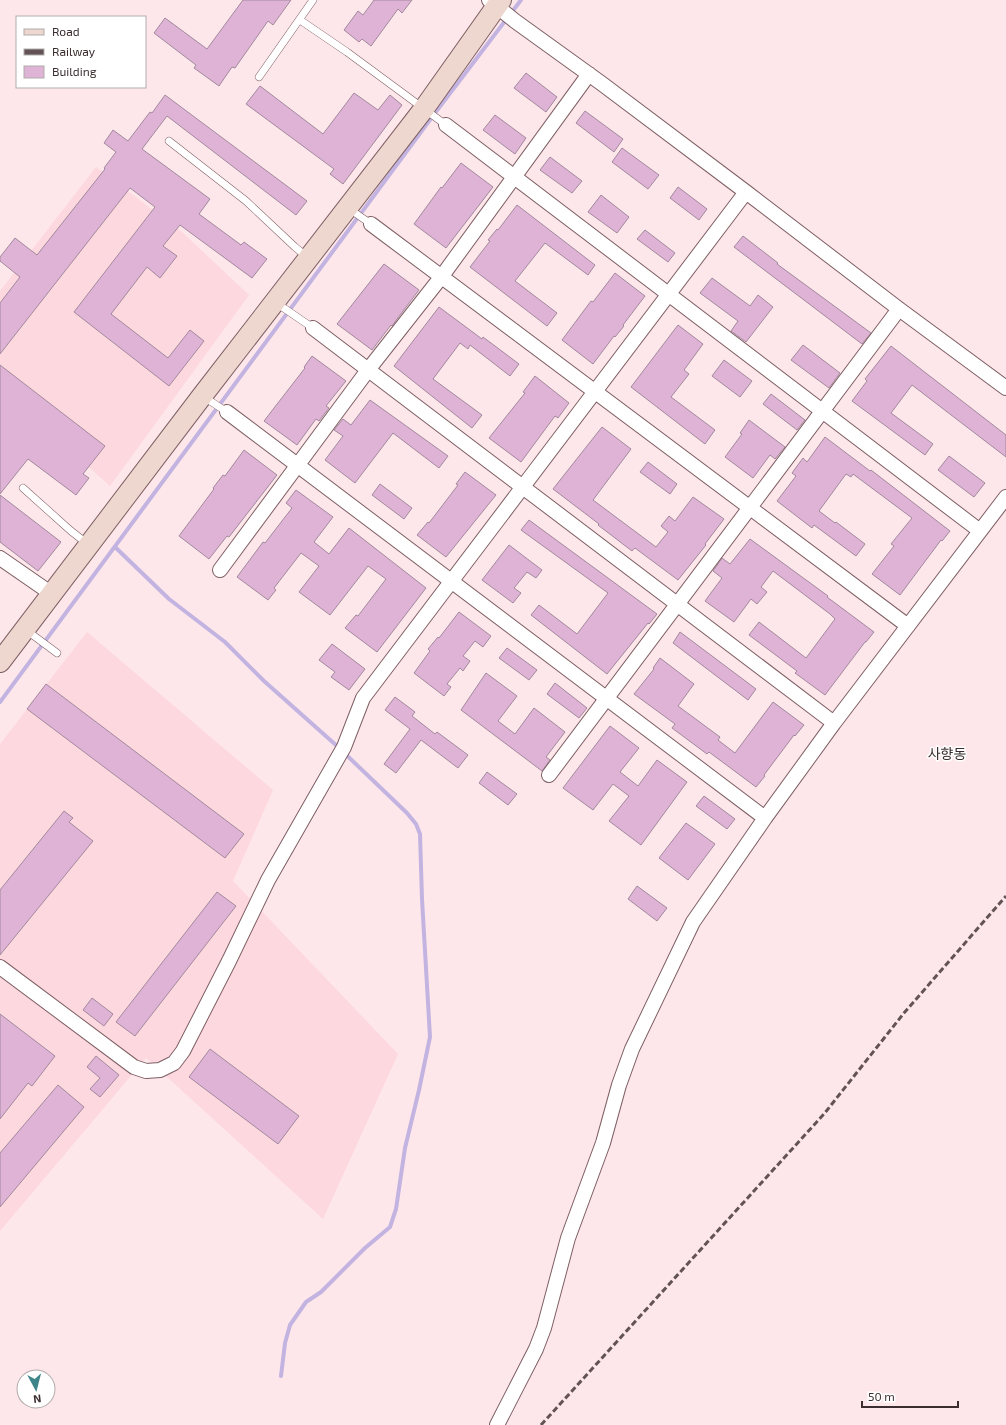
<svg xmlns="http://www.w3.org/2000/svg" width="1006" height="1425" font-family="'Exo 2','Noto Sans KR',sans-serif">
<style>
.built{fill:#fdd8de}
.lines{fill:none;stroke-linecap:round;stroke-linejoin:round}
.stream{stroke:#c2b3e1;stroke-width:4}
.building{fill:#deb3d5;stroke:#a2899d}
.lane-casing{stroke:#7e5f64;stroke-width:8}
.street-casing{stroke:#7e5f64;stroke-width:16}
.secondary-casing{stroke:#7e5f64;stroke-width:22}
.lane{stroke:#fff;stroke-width:7}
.street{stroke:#fff;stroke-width:14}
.secondary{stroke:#edd7cf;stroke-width:20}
.rail{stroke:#635356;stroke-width:3;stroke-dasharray:6 3;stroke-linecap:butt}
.labels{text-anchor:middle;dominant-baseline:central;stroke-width:3;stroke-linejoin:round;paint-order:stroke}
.quarter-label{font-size:14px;fill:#3b2d2f;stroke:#fff}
</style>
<rect width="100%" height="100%" fill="#fee7ea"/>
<path class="built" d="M96,167L182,232L249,295L110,486L91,469L0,398V291Z
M87,632L273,790L233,881L398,1054L323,1219L146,1058L0,1231V744Z"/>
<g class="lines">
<path class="stream" d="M115,547L169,599L225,642L264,681L337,746L407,813L416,824L420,834L422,899L430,1037L419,1090L405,1148L396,1209L390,1227L365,1248L321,1292L306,1302L290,1325L285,1343L281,1376
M0,702L435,113L521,0"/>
</g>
<path class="building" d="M243,0H291L273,25L268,21L235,68L232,67L219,86L194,68L196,65L154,33L165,18L207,49Z
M374,0H412L402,13L398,9L371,46L362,39L359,42L344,30L358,11L363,15Z
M526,73L557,97L546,112L514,88Z
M260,86L323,134L354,93L378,110L390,95L402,105L343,184L330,174L334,169L246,104Z
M165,95L307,201L296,215L167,116L142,149L210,199L199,214L241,245L244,242L267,259L252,278L180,225L163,246L177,256L160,278L147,267L111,314L168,358L190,330L204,341L169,386L74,312L155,207L130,188L0,354V303L20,277L0,261V257L15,238L37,255L105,169L104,168L116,152L104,143L113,130L128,141L150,112L152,113Z
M585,111L623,139L614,152L576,123Z
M495,115L526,138L515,154L483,130Z
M622,148L659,175L648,189L612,162Z
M550,157L582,181L572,193L540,170Z
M461,163L493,187L446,248L414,224L441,187L442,188Z
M678,187L707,209L699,220L670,198Z
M601,195L629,217L617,233L588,212Z
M517,205L595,265L588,275L545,243L515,281L557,313L547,326L470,267L490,241L488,240L497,229L498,230Z
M645,230L675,253L668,262L637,239Z
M743,236L778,263L777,264L871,333L862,344L734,247Z
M384,264L419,290L400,315L392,326L391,325L372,350L337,324Z
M615,273L645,296L623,325L624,326L615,337L614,336L593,364L562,340L591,301L593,302Z
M712,278L750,306L758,295L773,307L746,342L731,331L738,321L700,293Z
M439,307L482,339L483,337L519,364L510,376L470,345L468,349L460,343L433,379L482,415L472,428L394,366Z
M678,325L703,344L684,370L689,374L671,397L715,430L705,444L631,387Z
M803,345L840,373L829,388L791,360Z
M891,346L1006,435V457L912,385L891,413L933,444L925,455L852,401L867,381L865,379Z
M312,356L346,381L326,406L329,408L319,421L316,419L297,445L264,421L305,368L304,367Z
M724,360L752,381L740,397L712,376Z
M0,365L105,446L83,474L89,478L76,495L28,459L0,494Z
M535,376L569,403L558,418L555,416L521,462L489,438L525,393L523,392Z
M771,394L805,420L797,430L763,404Z
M370,400L448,456L439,468L393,433L355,483L325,460L343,436L334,430L343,419L351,425Z
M749,420L785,447L775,459L770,455L753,478L725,457L742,434L740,433Z
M602,427L631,449L593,500L656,547L668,532L661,526L669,516L675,521L693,497L724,519L705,544L706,545L678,580L635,548L632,551L598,525L599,524L553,489Z
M825,437L870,471L871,470L950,531L942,541L941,540L900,595L872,574L894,546L891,544L912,518L853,474L851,477L846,474L819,511L835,523L836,522L865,544L856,556L814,525L812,528L777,501L796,476L792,473L803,458L807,462Z
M244,450L277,475L229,537L227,536L209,559L179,536L214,489L213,488L223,475L225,476Z
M949,456L985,483L974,497L938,470Z
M648,462L677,484L670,494L640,472Z
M465,472L496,495L446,557L417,535L428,522L429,523L458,485L456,484Z
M380,484L412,508L404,519L372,495Z
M296,490L333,517L314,542L329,554L349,528L426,588L377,652L345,628L356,615L358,616L386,579L368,566L330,615L299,592L319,566L301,553L274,588L276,590L268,600L237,577L263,542L265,543L292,508L286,503Z
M0,495L61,542L38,571L0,542Z
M529,520L657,614L649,624L648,623L607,674L531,615L539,605L577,634L608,593L521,530Z
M750,539L828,596L827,597L874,632L866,642H865L825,695L795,673L797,671L749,635L759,622L806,658L835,619L830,614L773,571L761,587L767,592L757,604L751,599L734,622L705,601L722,578L713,571L722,558L730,564Z
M509,545L542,570L536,578L527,572L514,588L521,593L513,603L482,580Z
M459,612L491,636L483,647L475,641L463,656L470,661L463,671L460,668L447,684L451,687L444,696L414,673L430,651L428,649L438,637L439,638Z
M680,632L756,689L748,700L673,643Z
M332,644L365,669L349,690L331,677L335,672L319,660Z
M507,648L537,670L529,680L499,658Z
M660,658L694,684L678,706L720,737L718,740L735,753L773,702L804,725L795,736L794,735L764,775L765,776L756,787L709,752L707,754L672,728L675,724L634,694L654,669L653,668Z
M486,673L517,696L498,721L515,734L534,708L565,732L546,757L550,760L542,771L461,710Z
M555,683L587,708L579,718L547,694Z
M46,684L244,834L225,858L27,709Z
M395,697L415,712L412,716L435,734L437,732L468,755L458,768L421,740L396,773L384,764L410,729L385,710Z
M610,726L639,748L620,772L638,786L657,760L687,782L641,845L609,821L629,796L613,784L593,810L563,788Z
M487,772L517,794L508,805L479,783Z
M704,796L735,819L727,829L696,806Z
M64,811L73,818L69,822L93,841L0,955V890Z
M686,823L715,844L688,880L659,858Z
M637,886L667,908L657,921L628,899Z
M217,892L236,906L135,1036L116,1022Z
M92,998L113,1014L104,1026L83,1010Z
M0,1014L55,1056L32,1086L28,1083L0,1119Z
M210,1049L299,1116L278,1144L189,1077Z
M96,1056L119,1075L100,1097L90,1089L100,1078L87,1067Z
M58,1085L84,1107L0,1207V1153Z"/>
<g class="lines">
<g class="lane-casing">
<path id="lane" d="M300,20L347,52L446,125
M259,77L313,0
M169,141L246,201L295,247L307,257
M348,208L371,224
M275,302L313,328
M204,397L227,412
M23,488L71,531L89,545
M26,630L57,653"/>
</g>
<g class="street-casing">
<path id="street" d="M489,0L515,21L601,83L746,192L899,309L1006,388
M446,125L980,531
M371,224L908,626
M313,328L834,723
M227,412L765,818
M0,558L52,594
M220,570L368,370L442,276L589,74
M549,775L899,309
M0,967L134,1067L146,1071L160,1070L174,1063L183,1051L229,961L268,880L344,747L363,698L746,192
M497,1425L536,1349L544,1328L568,1238L603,1143L619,1085L632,1049L693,922L765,818L834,723L1006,497"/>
</g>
<g class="secondary-casing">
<path id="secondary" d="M0,662L202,396L423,110L501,0"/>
</g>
<use href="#lane" class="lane"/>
<use href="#street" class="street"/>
<use href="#secondary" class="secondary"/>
<path class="rail" d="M541,1425L824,1114L904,1013L1006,896"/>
</g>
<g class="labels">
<g class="quarter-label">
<text x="947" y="753">사향동</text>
</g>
</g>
<rect x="16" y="16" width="130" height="72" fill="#ffffff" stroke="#b1abac"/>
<rect x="24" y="29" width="20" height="6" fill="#edd7cf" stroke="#b1abac"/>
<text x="52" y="36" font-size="12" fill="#3b2d2f">Road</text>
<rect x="24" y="49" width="20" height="6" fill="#635356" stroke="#b1abac"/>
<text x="52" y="56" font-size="12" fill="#3b2d2f">Railway</text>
<rect x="24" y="66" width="20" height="12" fill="#deb3d5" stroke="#b1abac"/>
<text x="52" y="76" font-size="12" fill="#3b2d2f">Building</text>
<g transform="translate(36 1389) rotate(173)"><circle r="19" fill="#ffffff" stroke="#b1abac"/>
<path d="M0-3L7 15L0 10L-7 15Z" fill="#3d8589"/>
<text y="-6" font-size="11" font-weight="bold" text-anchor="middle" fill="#3b2d2f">N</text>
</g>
<path d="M862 1401v6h96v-6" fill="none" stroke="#3b2d2f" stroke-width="2"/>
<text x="868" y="1401" font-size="12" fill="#3b2d2f" stroke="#ffffff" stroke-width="3" paint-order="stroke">50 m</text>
</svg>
